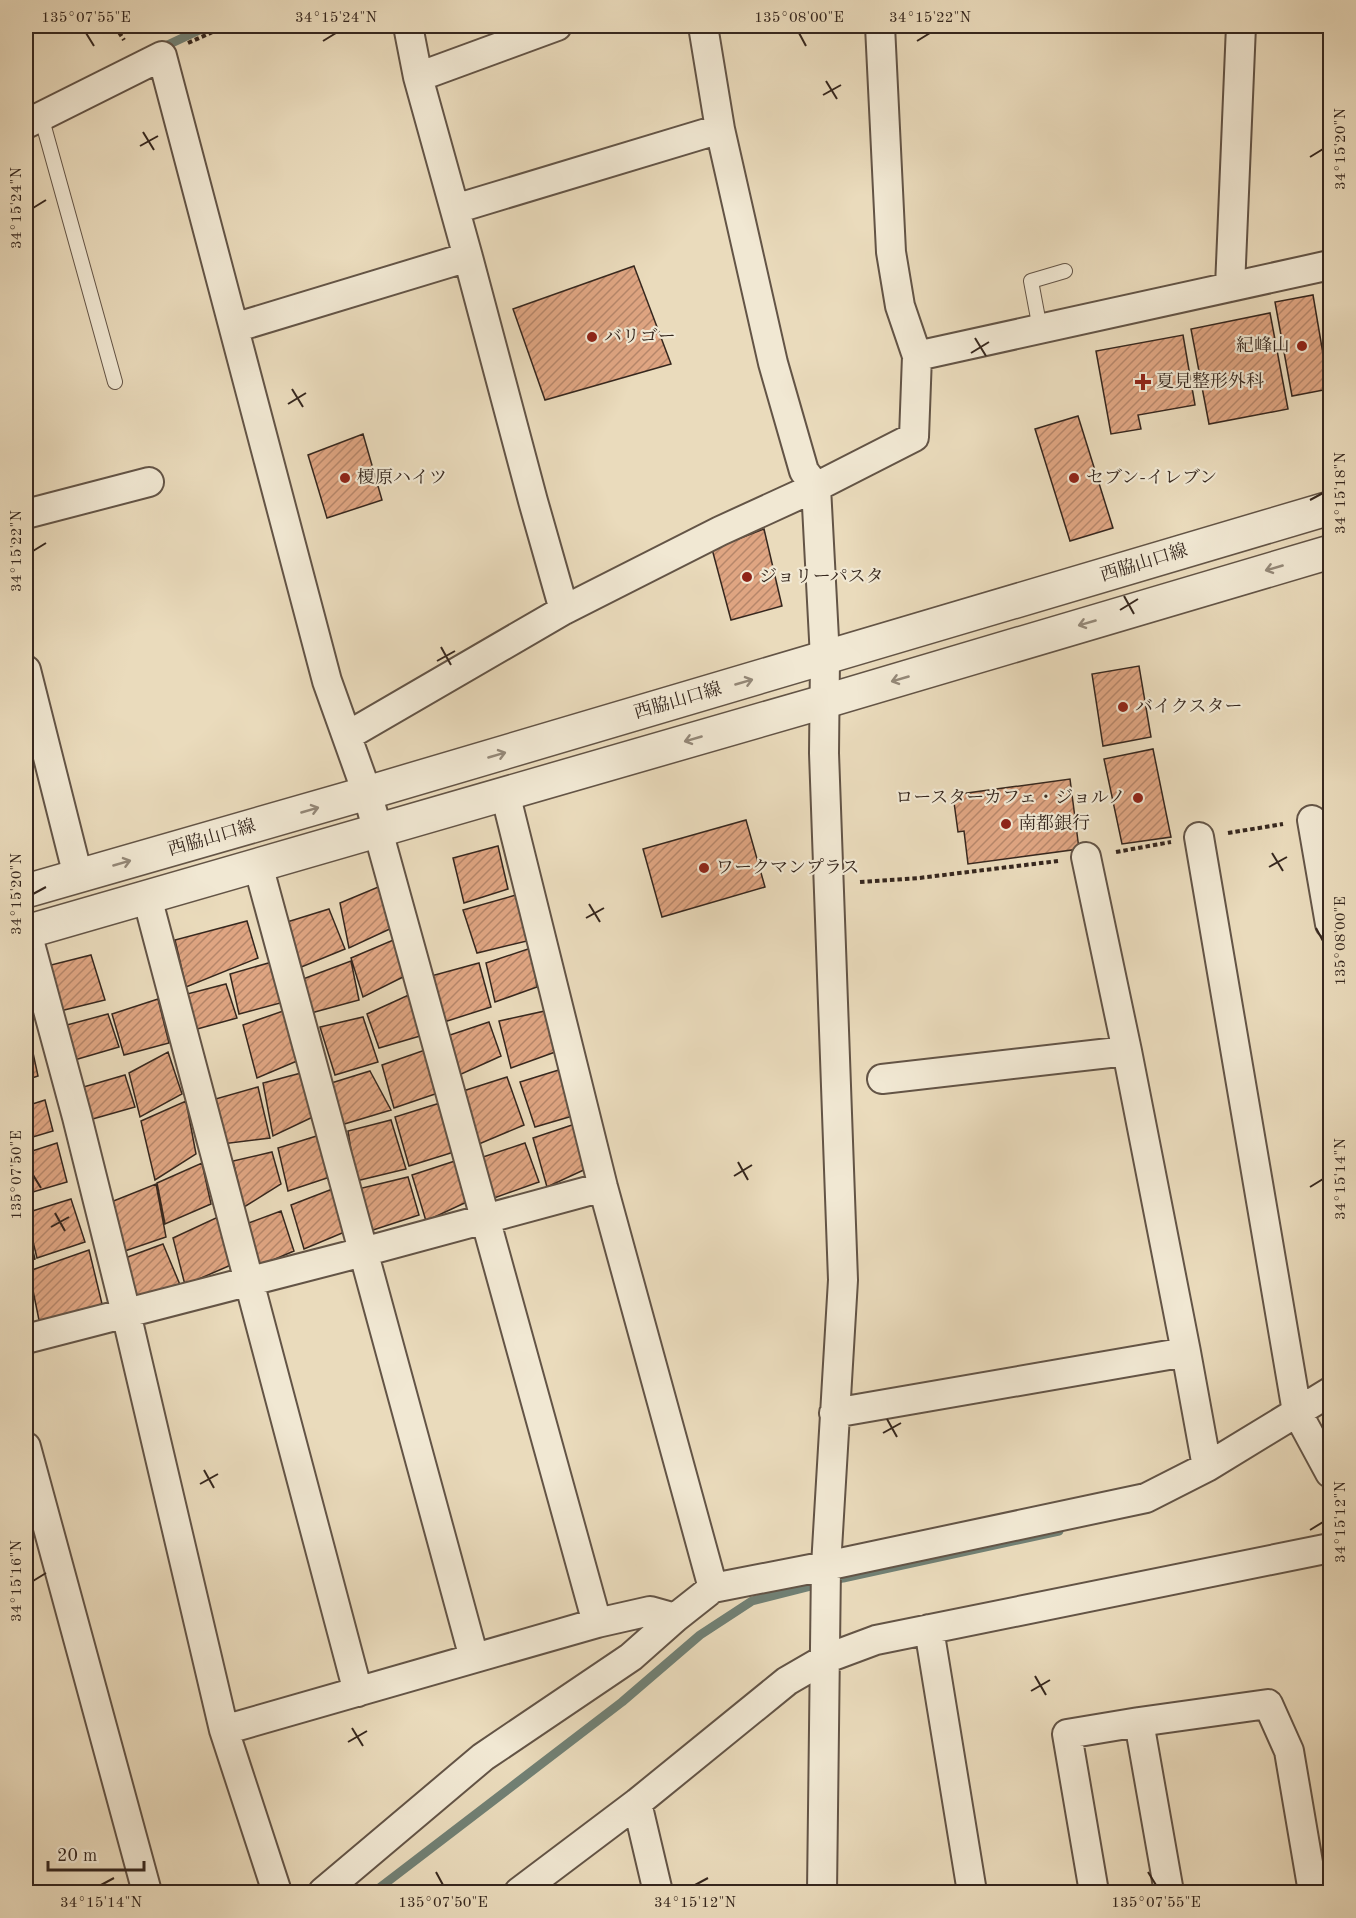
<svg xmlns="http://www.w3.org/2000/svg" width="1356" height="1918" font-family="'Old Standard TT','Noto Serif JP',serif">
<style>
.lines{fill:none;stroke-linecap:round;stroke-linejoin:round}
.stream{stroke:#718074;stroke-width:9}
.building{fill:url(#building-hatch);stroke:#36271e;stroke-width:1.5}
.service-casing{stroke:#635446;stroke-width:16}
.minor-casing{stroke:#635446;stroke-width:32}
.tertiary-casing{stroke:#635446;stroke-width:36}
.path{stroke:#36271e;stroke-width:4;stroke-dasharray:4.5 3;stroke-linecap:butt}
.service{stroke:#f1e8d3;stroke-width:14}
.minor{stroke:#f1e8d3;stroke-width:28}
.tertiary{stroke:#f1e8d3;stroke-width:33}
.oneway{stroke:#948878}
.ticks{fill:none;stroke:#36271e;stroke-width:2}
.poi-dot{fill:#8f2418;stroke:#f1e8d3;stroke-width:2}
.labels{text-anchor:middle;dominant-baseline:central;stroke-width:4.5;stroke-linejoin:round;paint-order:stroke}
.poi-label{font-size:18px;fill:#36271e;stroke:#f1e8d3;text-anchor:start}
.street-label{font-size:18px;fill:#36271e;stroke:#f1e8d3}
.neatline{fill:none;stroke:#36271e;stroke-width:2}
.ticks-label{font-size:15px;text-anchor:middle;fill:#36271e}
</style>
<defs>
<pattern id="building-hatch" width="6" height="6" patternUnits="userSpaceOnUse" patternTransform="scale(1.5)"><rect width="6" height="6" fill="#dfa582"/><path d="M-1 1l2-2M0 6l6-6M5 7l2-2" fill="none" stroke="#b6866a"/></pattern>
</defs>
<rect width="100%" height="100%" fill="#eadbbc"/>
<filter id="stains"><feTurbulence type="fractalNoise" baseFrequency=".00333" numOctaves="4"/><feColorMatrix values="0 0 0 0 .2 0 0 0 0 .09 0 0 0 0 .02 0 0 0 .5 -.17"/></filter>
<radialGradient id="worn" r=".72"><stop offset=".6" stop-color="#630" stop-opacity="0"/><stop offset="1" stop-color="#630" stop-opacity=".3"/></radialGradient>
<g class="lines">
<path class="stream" d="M159,49L208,26
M374,1892L622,1702L700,1635L752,1601L843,1578L1059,1531"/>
</g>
<path class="building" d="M634,266L671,364L545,400L513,309Z
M1313,295L1329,389L1292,396L1275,302Z
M1270,313L1288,409L1209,424L1191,329Z
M1183,335L1195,405L1138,415L1141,429L1111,434L1096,351Z
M1078,416L1113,528L1070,541L1035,429Z
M363,434L382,500L327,518L308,455Z
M764,529L782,606L731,620L712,549Z
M1139,666L1151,737L1103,746L1092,674Z
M1153,749L1171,837L1122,844L1104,759Z
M1070,779L1079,849L968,864L964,831L958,832L953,795Z
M746,820L765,887L662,917L643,849Z
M498,846L508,889L464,903L453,858Z
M383,885L394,927L349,948L340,903Z
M516,895L527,941L477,953L463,910Z
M329,909L345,949L299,968L287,922Z
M247,921L258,958L186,987L175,940Z
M398,938L407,975L363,997L351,958Z
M531,948L537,987L495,1002L486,963Z
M91,955L105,1000L60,1011L51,965Z
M351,961L359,1000L311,1013L303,979Z
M272,962L284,1002L239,1014L230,974Z
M479,963L491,1007L444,1022L431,976Z
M226,984L237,1018L190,1031L187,994Z
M413,993L427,1034L379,1048L367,1014Z
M158,999L169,1043L124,1055L112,1014Z
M286,1010L297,1061L257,1078L243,1025Z
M545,1011L558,1051L511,1068L499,1021Z
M108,1014L119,1047L71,1061L63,1026Z
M363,1017L378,1062L335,1075L320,1027Z
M489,1022L501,1056L457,1076L450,1035Z
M30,1039L38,1076L26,1080V1040Z
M428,1049L441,1092L394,1108L382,1065Z
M168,1052L182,1094L140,1117L129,1073Z
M562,1069L576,1115L535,1127L520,1082Z
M370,1071L391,1110L341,1125L328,1084Z
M305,1072L317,1115L273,1136L263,1083Z
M125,1075L135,1107L89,1120L80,1088Z
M507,1077L524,1125L479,1144L463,1091Z
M258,1087L270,1138L222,1144L212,1100Z
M45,1100L53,1131L26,1139V1106Z
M186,1101L196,1154L155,1180L141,1121Z
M440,1103L454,1152L409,1166L395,1117Z
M391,1120L406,1169L356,1181L348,1131Z
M578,1123L588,1168L547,1187L533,1138Z
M323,1134L333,1176L288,1191L278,1148Z
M57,1143L67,1182L26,1194V1153Z
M525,1143L539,1182L494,1198L483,1157Z
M272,1152L281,1184L244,1207L233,1161Z
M458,1160L471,1200L426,1221L412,1175Z
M202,1163L211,1204L165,1224L157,1183Z
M408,1177L419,1215L370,1231L358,1189Z
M156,1184L166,1237L122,1252L111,1202Z
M335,1188L347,1231L304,1249L291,1205Z
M71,1199L85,1242L37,1258L26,1213Z
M281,1211L294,1251L254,1268L246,1224Z
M218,1217L231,1265L185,1285L173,1238Z
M26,1224L35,1259L26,1262Z
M163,1244L183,1292L135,1304L125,1258Z
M89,1250L103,1308L40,1325L29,1271Z"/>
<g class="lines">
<g class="service-casing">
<path id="service" d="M41,116L115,382
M1040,329L1031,281L1065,271"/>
</g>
<g class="minor-casing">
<path id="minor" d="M408,26L418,77
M703,26L720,129L773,363L804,471L816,487L825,658L824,753L843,1280L826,1566L822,1892
M26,124L162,56L327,681L367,793L378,831L597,1623
M455,209L720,129
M468,257L418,77L557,26
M1230,287L1241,26
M234,328L468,257L533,501L564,610
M917,356L1330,265
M26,514L149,482
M26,670L78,876
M347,736L564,610L720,531L816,487L914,437L917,356L900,306L891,252L880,26
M505,793L603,1187L713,1588
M1312,820L1330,924
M1199,837L1297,1412L1330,1473
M1086,857L1127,1051L1186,1352
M258,865L474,1658
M147,897L358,1692
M26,929L77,1117L126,1313L224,1730L277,1892
M882,1079L1127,1051
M26,1339L363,1252L603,1187
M834,1413L1186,1352L1207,1467
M26,1447L147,1892
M929,1629L972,1892
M224,1730L597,1623L650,1611L675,1618
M637,1803L658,1892
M323,1892L483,1757L631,1657L675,1618L713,1588L826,1566L1146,1498L1207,1467L1330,1392
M519,1892L637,1803L787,1681L825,1659L876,1640L1330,1548
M1094,1892L1067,1734L1139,1722
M1169,1892L1139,1722L1268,1704L1289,1751L1313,1892"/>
</g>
<g class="tertiary-casing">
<path id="tertiary" d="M26,891L367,793L1330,508
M26,932L823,702L1330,552"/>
</g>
<path class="path" d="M115,26L124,40
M188,43L226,26
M1228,833L1283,824
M1116,852L1171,842
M860,882L919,878L1058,861"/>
<use href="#service" class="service"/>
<use href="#minor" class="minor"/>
<use href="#tertiary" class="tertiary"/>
</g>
<defs><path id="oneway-shaft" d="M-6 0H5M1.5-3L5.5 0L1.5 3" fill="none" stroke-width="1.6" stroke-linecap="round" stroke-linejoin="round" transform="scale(1.5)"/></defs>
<g class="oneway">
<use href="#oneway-shaft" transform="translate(1274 568) rotate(164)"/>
<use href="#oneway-shaft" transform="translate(1087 623) rotate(164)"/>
<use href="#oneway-shaft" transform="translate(900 679) rotate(164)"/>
<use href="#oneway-shaft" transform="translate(744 682) rotate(-16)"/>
<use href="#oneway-shaft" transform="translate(693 739) rotate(164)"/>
<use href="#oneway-shaft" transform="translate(497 755) rotate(-16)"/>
<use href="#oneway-shaft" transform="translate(310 810) rotate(-16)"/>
<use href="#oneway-shaft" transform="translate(122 863) rotate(-16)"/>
</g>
<path class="ticks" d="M86,33L94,46M799,33L806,46M323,41L336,33M917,41L930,33M826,81L837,99M823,95L841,85M143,132L154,150M140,146L158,136M1310,157L1323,149M33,208L46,200M975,338L986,356M971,353L989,342M292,389L303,407M288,404L306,393M1310,500L1323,493M33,551L46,543M1124,596L1134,614M1120,610L1138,599M441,647L451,665M437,661L455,651M1272,853L1283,871M1269,867L1287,857M33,894L46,887M589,904L600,922M586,918L604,908M1316,928L1323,941M738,1162L748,1180M33,1175L41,1188M734,1176L752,1165M1310,1187L1323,1179M55,1213L65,1231M51,1227L69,1217M887,1419L897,1437M883,1433L901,1423M204,1470L214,1488M200,1484L218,1474M1310,1530L1323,1522M33,1581L46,1573M1035,1676L1046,1695M1031,1691L1050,1680M352,1728L363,1746M348,1742L367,1731M436,1872L443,1885M1148,1872L1156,1885M101,1885L114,1878M695,1885L708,1878"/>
<g class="poi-dot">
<circle cx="592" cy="337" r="6"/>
<circle cx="1302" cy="346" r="6"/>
<path d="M1140 373h6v6h6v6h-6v6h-6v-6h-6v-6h6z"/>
<circle cx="345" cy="478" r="6"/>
<circle cx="1074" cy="478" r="6"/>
<circle cx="747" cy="577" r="6"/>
<circle cx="1123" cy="707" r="6"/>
<circle cx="1138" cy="798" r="6"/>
<circle cx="1006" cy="824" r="6"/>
<circle cx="704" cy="868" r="6"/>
</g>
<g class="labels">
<g class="poi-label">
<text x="604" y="337">バリゴー</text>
<text x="1290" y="346" text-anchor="end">紀峰山</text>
<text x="1156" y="382">夏見整形外科</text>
<text x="357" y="478">榎原ハイツ</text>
<text x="1086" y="478">セブン-イレブン</text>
<text x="759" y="577">ジョリーパスタ</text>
<text x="1135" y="707">バイクスター</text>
<text x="1126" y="798" text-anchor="end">ロースターカフェ・ジョルノ</text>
<text x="1018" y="824">南都銀行</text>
<text x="716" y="868">ワークマンプラス</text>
</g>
<g class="street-label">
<text transform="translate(1144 563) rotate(-17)">西脇山口線</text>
<text transform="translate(678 701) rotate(-16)">西脇山口線</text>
<text transform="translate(212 838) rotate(-16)">西脇山口線</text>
</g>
</g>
<rect width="1356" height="1918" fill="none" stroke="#eadbbc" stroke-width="66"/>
<path d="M48 1861v9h96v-9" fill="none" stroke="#36271e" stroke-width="3"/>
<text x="57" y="1861" font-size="18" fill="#36271e" stroke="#f1e8d3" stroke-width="4.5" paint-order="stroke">20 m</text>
<rect x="33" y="33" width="1290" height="1852" class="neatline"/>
<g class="ticks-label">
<text x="86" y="22">135°07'55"E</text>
<text x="336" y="22">34°15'24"N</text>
<text x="799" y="22">135°08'00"E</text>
<text x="930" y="22">34°15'22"N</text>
<text transform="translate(1340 149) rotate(-90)" y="5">34°15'20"N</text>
<text transform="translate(16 208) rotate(-90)" y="5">34°15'24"N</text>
<text transform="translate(1340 493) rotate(-90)" y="5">34°15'18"N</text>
<text transform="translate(16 551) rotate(-90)" y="5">34°15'22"N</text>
<text transform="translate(16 894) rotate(-90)" y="5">34°15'20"N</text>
<text transform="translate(1340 941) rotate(-90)" y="5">135°08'00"E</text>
<text transform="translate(16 1175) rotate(-90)" y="5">135°07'50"E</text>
<text transform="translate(1340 1179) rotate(-90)" y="5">34°15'14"N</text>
<text transform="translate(1340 1522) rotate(-90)" y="5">34°15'12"N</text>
<text transform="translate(16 1581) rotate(-90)" y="5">34°15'16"N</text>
<text x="101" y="1907">34°15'14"N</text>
<text x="443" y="1907">135°07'50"E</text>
<text x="695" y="1907">34°15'12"N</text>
<text x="1156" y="1907">135°07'55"E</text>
</g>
<rect width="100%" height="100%" filter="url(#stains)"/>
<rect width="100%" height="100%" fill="url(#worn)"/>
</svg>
